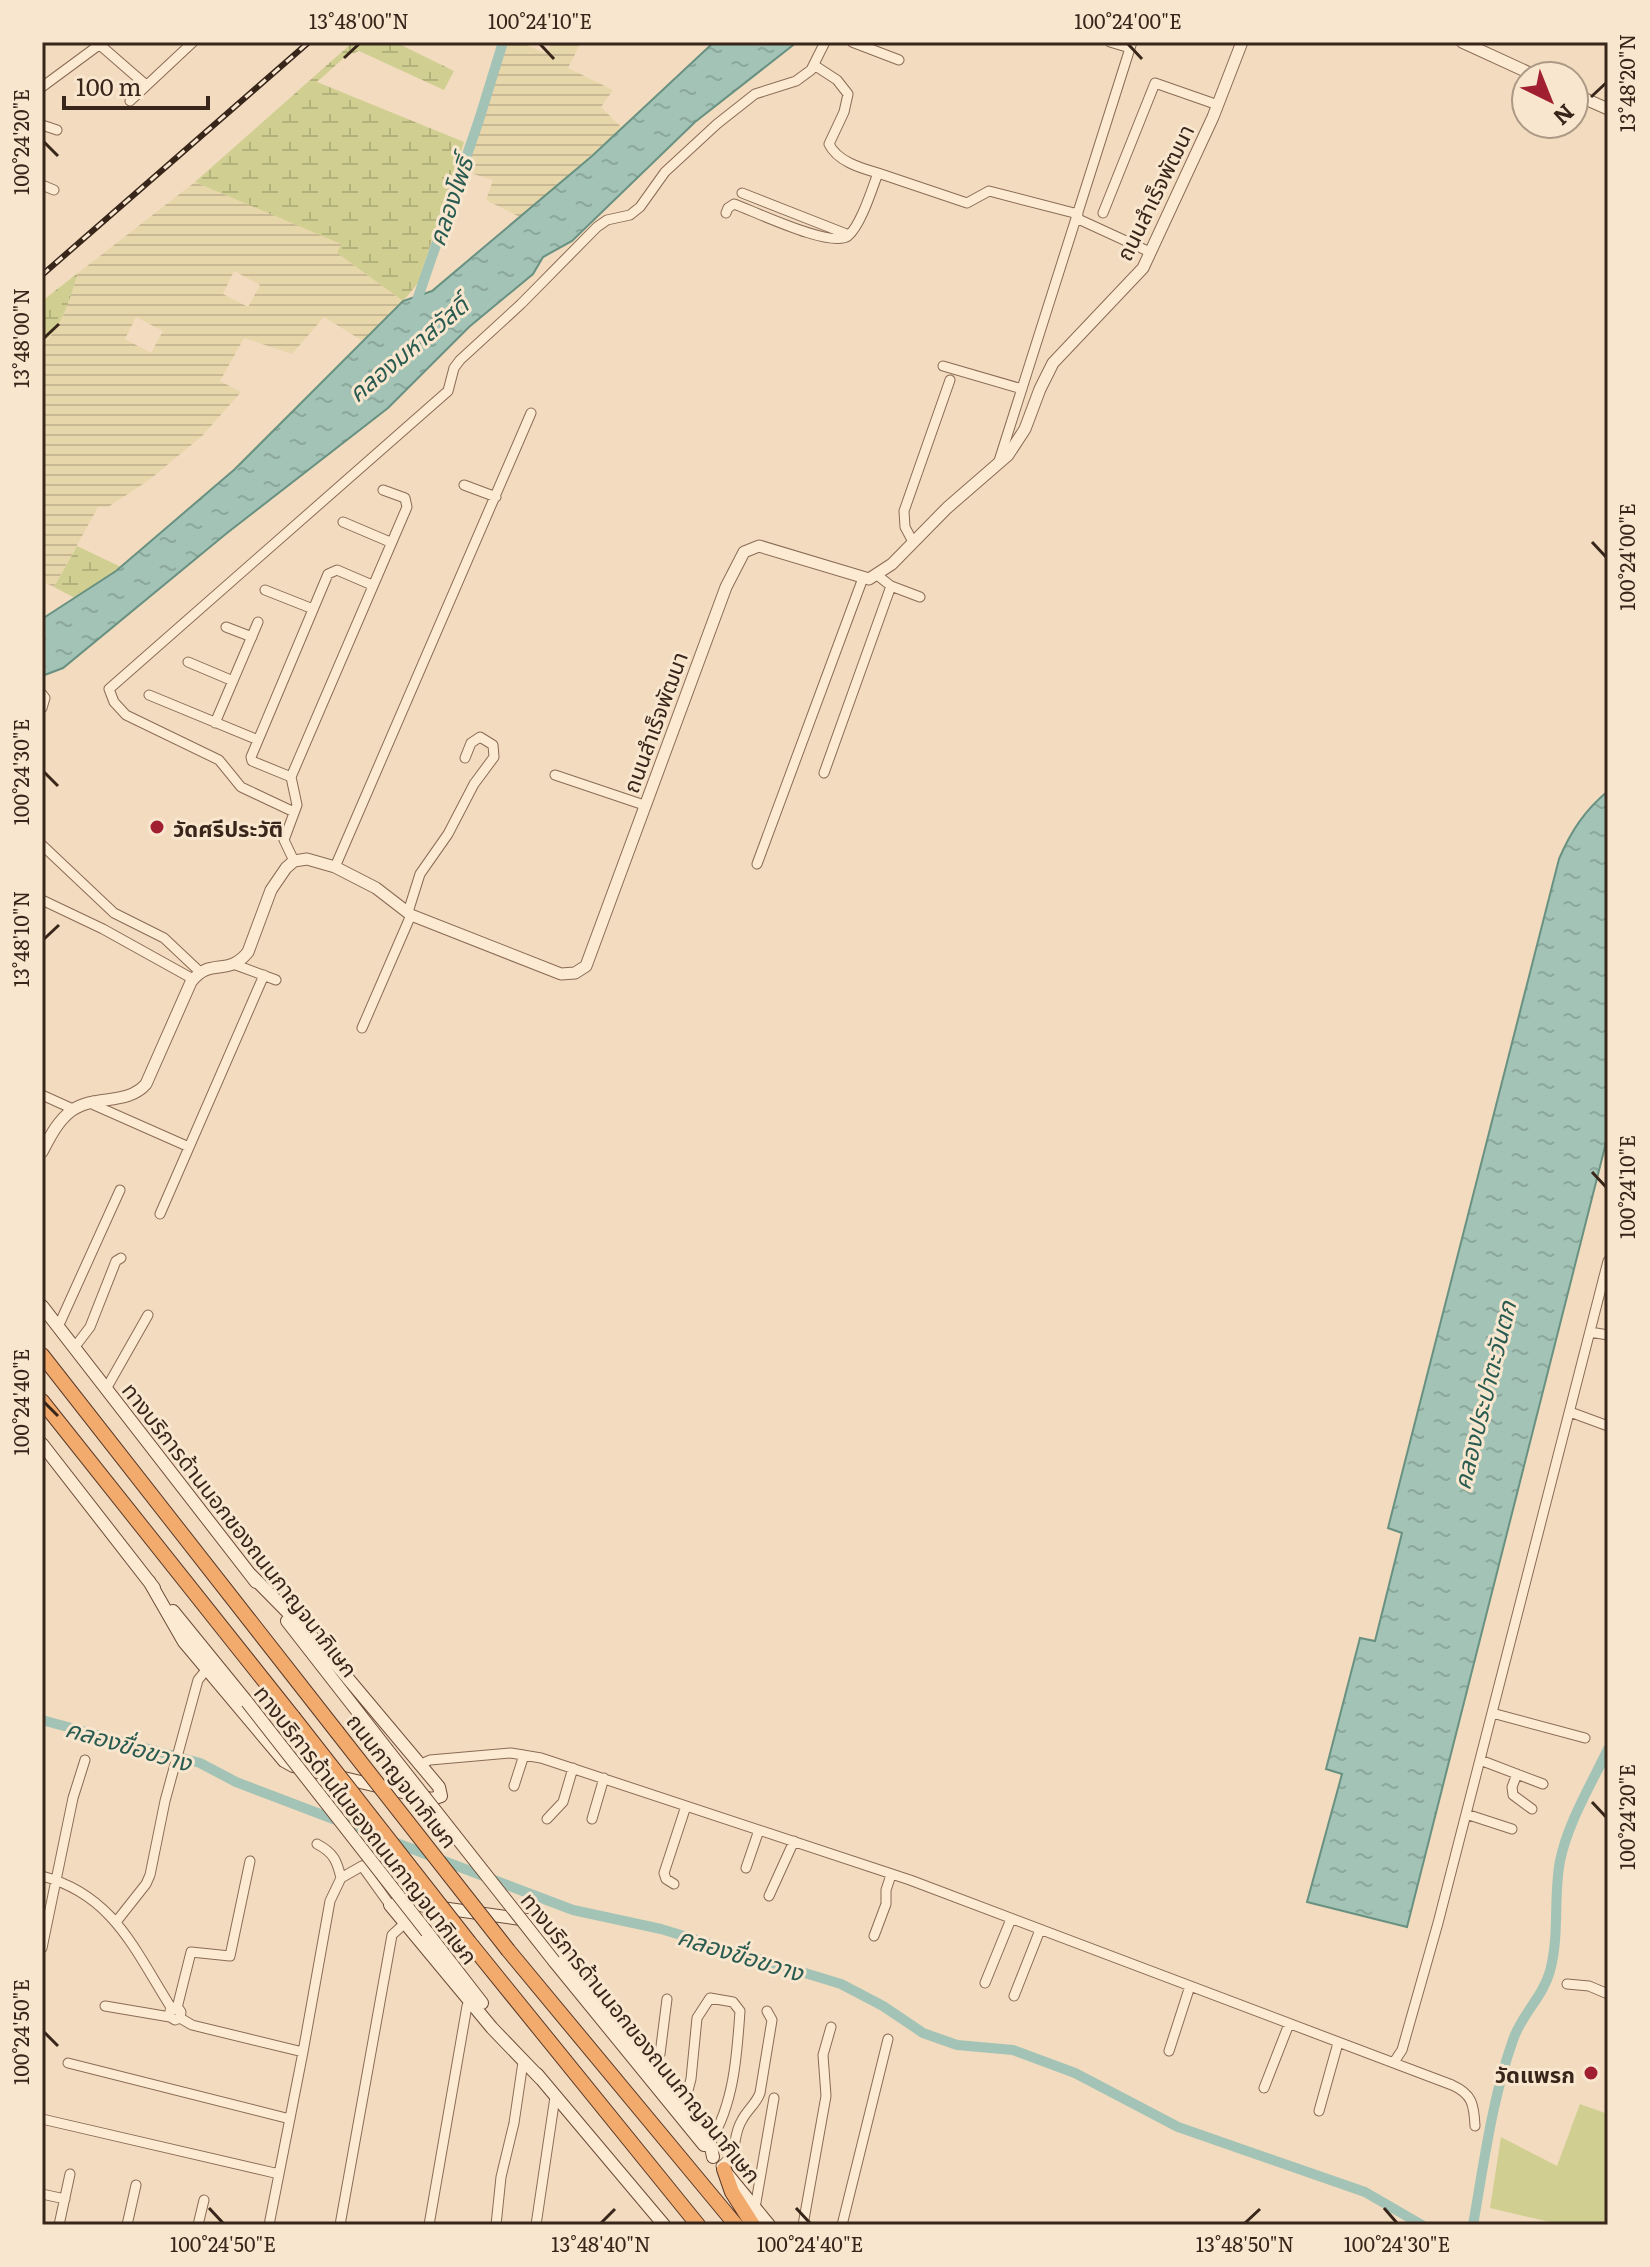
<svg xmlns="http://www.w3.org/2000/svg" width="1650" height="2267" font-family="Literata,'Noto Sans Thai',serif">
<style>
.farmland{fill:url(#farmland-rules);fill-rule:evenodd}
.wetland{fill:url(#wetland-marsh)}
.park{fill:#d0cf91}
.water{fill:url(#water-ripples);stroke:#689182;stroke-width:2}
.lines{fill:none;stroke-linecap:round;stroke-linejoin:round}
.canal{stroke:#a2c3b5;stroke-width:10}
.minor-casing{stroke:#8b6b55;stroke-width:11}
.tertiary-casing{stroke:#8b6b55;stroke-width:13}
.secondary-casing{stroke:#6d4c38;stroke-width:14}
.trunk-casing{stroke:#59392a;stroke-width:16}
.minor{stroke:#fcead2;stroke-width:9}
.tertiary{stroke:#fcead2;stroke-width:11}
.secondary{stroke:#fcead2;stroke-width:12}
.trunk{stroke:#f2ab6c;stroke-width:14}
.rail-casing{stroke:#39261b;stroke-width:6}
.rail{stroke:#f8e6ce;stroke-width:3;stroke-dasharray:9;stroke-linecap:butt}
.secondary-bridge-casing{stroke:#6d4c38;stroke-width:14;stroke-linecap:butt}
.trunk-bridge-casing{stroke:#59392a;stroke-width:16;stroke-linecap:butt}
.secondary-bridge{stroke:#fcead2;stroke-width:12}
.trunk-bridge{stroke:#f2ab6c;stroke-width:14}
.ticks{fill:none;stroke:#39261b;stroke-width:3}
.poi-dot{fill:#a02032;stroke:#f8e6ce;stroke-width:3}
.labels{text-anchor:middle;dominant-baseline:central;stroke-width:6;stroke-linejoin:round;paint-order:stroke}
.street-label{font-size:22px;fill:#39261b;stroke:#f8e6ce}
.poi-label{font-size:22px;font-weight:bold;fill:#39261b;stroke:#f8e6ce;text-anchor:start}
.water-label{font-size:24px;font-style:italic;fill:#295b51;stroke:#f8e6ce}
.neatline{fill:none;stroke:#39261b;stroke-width:3}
.ticks-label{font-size:20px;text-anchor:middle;fill:#39261b}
</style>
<defs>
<pattern id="farmland-rules" width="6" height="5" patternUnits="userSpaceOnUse" patternTransform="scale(2)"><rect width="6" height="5" fill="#e8d6ab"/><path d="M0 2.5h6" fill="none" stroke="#c8b893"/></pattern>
<pattern id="wetland-marsh" width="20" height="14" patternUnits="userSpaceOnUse" patternTransform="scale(2)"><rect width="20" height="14" fill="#d0cf91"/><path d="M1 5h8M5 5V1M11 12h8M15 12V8" fill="none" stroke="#b3b27c"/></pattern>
<pattern id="water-ripples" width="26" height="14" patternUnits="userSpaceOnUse" patternTransform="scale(2)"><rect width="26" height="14" fill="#a2c3b5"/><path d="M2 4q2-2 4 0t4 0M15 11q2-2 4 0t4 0" fill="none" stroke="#8ca79b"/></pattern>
</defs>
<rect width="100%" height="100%" fill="#f2dbbe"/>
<path class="farmland" d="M505,42H520L547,54L552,42H581L568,68L613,90L601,107L622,128L520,217L486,200L493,180L467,172Z
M195,182L342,244L337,253L403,301L363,341L324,317L292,354L244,338L220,381L241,392L202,436L149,480L108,507H98L54,587L42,581V343L49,339L64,314L78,273ZM234,271L260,285L248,307L223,294ZM136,317L163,331L151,353L125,339Z"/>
<path class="wetland" d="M353,42H395L454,71L444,90L359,51L346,56L317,82L464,142L418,283L403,301L337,253L341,244L195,182Z
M78,273C70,297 63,328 42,343V301Z
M77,546L121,567L75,598L54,587Z"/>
<path class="park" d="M1580,2104L1608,2114V2225H1563L1490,2208L1501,2137L1557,2166Z"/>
<path class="water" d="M714,42H797L695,122L572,241L543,257L533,274L469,327L388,408L227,533L63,668L42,676V619L116,571L235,469L403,301L432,291L592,156Z
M1608,791V1135L1407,1927L1307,1902L1342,1774L1326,1769L1360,1638L1375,1641L1402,1533L1388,1528L1559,859C1571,831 1585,810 1608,791Z"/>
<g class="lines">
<path class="canal" d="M415,306L479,120L503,42
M42,1720L200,1763L236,1782L573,1910L661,1929L841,1984L883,2006L923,2033L957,2045L1013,2050L1075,2073L1178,2127L1365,2192L1422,2225
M1473,2225C1484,2163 1492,2099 1513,2040C1521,2015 1543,1997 1550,1971C1560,1933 1553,1898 1560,1861C1568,1822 1591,1785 1608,1749"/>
<g class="minor-casing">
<path id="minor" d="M852,42L899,60
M1110,42L1130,48
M100,45L146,85
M42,87L103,42
M130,101L193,42
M42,125L57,130
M878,173L967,203L989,191L1078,214
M42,185L54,190
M742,193L849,235
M726,213L728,208L734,204C754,211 832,249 848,236C861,225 872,189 878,173C860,168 837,161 829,144L844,112L848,94L837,80L814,65
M1103,213L1155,83L1218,105
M1076,218L1150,252
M943,366L1022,389
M998,464L1132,42
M464,485L496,497
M343,522L390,542
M913,542L905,527L904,511L950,380
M877,575L891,586L920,597
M265,590L313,609
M226,627L252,637
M188,662L233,681
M42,694L45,698L42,708
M149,695L258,740
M215,723L258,622
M824,773L891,586
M555,775L644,805
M291,777L252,761L251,757L328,574L337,570L372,585
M294,812L241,787L219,760L126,715L114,702L109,689L448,391L454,368L460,360L521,304L597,227L607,220L630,215L640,207L665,172L717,124L755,94L796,81L811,70L825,42
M42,845L114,913L164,938L199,971
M294,861L284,840L297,805L291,777L407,507L405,498L383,490
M757,864L863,578
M335,867L531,413
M42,900L103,929L193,979
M408,912L420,874L448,834L474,784L494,757L493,745L480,737L471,743L465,758
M236,965L276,980
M362,1028L411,915
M42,1095L73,1109
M93,1101L94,1105L189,1147
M160,1214L264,975
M58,1327L120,1190
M1590,1332L1608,1335
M74,1348L90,1327L116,1261L121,1258
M106,1389L148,1315
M1570,1412L1608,1426
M1492,1713L1585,1738
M1480,1760L1543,1784
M419,1765L430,1760L511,1753L541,1758L910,1880L1452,2085C1472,2094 1474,2104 1475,2126
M1517,1774L1512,1787L1513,1795L1532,1809
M514,1786L524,1755
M1466,1814L1512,1829
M547,1819L563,1802L573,1768
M592,1819L604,1778
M317,1844C334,1853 337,1861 341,1878
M746,1868L759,1830
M42,1876C114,1895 135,1951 172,2009
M674,1884L666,1879L664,1873L686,1806
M769,1896L794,1841
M116,1922L146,1884L150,1875L165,1801L198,1680L206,1670
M874,1936L886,1904V1890L891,1875
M42,1948L73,1798L85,1760
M985,1983L1011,1919
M1567,1984L1589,1986L1608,1994
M1014,1996L1040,1930
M105,2006L170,2017
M177,2008L191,1952L230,1956L250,1861
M180,2018L181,2012L179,2009L170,2011V2017L175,2020L180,2018L192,2025L303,2052
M1169,2051L1190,1986
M1394,2062L1402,2050L1438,1923L1608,1261
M68,2063L290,2119
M654,2069L660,2054L667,1999
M1264,2088L1289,2024
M684,2105L691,2079L697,2018L710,1998L733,2002L740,2011C737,2055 734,2104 710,2142
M1319,2111L1338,2043
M42,2119L279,2174
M721,2166C740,2152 731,2138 742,2120C747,2110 756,2104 760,2093L772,2020L767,2011
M42,2194L65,2199
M755,2208L774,2098
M59,2225L70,2174
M127,2225L136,2185
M198,2225L204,2200
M269,2225L303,2052L330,1901L341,1878L362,1866L390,1905
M340,2225L392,1935L405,1923
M429,2225L467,2006L471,2002
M496,2225L501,2177L514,2123L523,2062
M536,2225L555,2097
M803,2225L826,2096L823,2055L831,2027
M842,2225L888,2039"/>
</g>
<g class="tertiary-casing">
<path id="tertiary" d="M1462,42L1536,76
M1574,94L1608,109
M42,1152C50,1137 57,1122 71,1111C94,1094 127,1106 146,1084L191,982C211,956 227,978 248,952L271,890L286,868L294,861L307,859L335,867L376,888L411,915L561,974L575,973L586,966L726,587L744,552L759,546L869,579L892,564L947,508L1008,455L1025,429L1040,389L1053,363L1143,268L1213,117L1242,42"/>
</g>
<g class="secondary-casing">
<path id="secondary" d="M42,1306L256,1582
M42,1444L154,1588
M149,1581L184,1642L284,1761L293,1766L432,1799L441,1796L439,1787L319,1644L251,1575
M173,1611L247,1702
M287,1621L386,1748
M427,1932L482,2003
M554,1961L704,2145
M537,2074L664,2225
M541,2079L492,2028L390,1905L413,1904L535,1921L684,2105L710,2142L713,2157
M728,2175L769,2225"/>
</g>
<g class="trunk-casing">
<path id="trunk" d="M42,1355L337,1732
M42,1401L293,1717
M469,1942L698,2225
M508,1950L736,2225
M724,2169L732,2192L753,2225"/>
</g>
<use href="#minor" class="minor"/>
<use href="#tertiary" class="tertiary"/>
<use href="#secondary" class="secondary"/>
<use href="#trunk" class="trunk"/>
<g class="rail-casing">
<path id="rail" d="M42,275L309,42"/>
</g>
<use href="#rail" class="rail"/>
<g class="secondary-bridge-casing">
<path id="secondary-bridge" d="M247,1702L427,1932
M386,1748L554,1961"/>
</g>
<g class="trunk-bridge-casing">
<path id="trunk-bridge" d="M293,1717L469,1942
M337,1732L508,1950"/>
</g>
<use href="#secondary-bridge" class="secondary-bridge"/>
<use href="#trunk-bridge" class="trunk-bridge"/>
</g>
<path class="ticks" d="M540,44L554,59M1128,44L1142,59M344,58L359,44M1591,97L1606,83M44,142L58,156M44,338L59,324M1592,542L1606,557M44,772L58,786M44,939L59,925M1592,1172L1606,1187M44,1402L58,1416M1592,1802L1606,1817M44,2032L58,2046M209,2208L223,2223M796,2208L810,2223M1384,2208L1397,2223M601,2223L615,2209M1245,2223L1260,2209"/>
<g class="poi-dot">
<circle cx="157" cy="827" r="8"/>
<circle cx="1591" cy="2073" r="8"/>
</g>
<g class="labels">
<g class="street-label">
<text transform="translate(1154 192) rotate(-64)">ถนนสำเร็จพัฒนา</text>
<text transform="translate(654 722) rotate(-70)">ถนนสำเร็จพัฒนา</text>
<text transform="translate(241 1529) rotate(52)">ทางบริการด้านนอกของถนนกาญจนาภิเษก</text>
<text transform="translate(403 1780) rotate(52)">ถนนกาญจนาภิเษก</text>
<text transform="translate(367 1824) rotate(52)">ทางบริการด้านในของถนนกาญจนาภิเษก</text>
<text transform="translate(642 2037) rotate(51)">ทางบริการด้านนอกของถนนกาญจนาภิเษก</text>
</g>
<g class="poi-label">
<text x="173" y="827">วัดศรีประวัติ</text>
<text x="1575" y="2073" text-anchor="end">วัดแพรก</text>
</g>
<g class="water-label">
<text transform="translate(449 201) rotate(-71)">คลองโพธิ์</text>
<text transform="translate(407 348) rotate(-40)">คลองมหาสวัสดิ์</text>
<text transform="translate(1483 1395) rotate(-76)">คลองประปาตะวันตก</text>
<text transform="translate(129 1744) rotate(16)">คลองขื่อขวาง</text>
<text transform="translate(741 1953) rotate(17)">คลองขื่อขวาง</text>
</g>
</g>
<rect width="1650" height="2267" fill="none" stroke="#f8e6ce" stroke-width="88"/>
<g transform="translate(1550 100) rotate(137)"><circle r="38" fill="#f8e6ce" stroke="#ac9986" stroke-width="2"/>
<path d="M0-6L14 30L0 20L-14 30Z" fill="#a02032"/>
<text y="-12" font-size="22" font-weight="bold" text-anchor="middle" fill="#39261b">N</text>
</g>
<path d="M64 96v12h144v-12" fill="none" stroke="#39261b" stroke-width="4"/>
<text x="76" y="96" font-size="24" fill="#39261b" stroke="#f8e6ce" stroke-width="6" paint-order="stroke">100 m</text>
<rect x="44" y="44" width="1562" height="2179" class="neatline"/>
<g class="ticks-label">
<text x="359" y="29">13°48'00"N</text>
<text x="540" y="29">100°24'10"E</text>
<text x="1128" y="29">100°24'00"E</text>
<text transform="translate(1628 83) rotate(-90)" y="7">13°48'20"N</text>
<text transform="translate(22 142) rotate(-90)" y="7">100°24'20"E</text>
<text transform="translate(22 338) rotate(-90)" y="7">13°48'00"N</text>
<text transform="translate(1628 557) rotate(-90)" y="7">100°24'00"E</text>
<text transform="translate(22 772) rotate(-90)" y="7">100°24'30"E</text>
<text transform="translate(22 939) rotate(-90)" y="7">13°48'10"N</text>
<text transform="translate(1628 1187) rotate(-90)" y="7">100°24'10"E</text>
<text transform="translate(22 1402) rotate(-90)" y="7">100°24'40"E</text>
<text transform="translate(1628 1817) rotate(-90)" y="7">100°24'20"E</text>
<text transform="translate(22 2032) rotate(-90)" y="7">100°24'50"E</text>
<text x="223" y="2252">100°24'50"E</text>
<text x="601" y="2252">13°48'40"N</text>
<text x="810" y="2252">100°24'40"E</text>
<text x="1245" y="2252">13°48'50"N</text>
<text x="1397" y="2252">100°24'30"E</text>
</g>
</svg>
